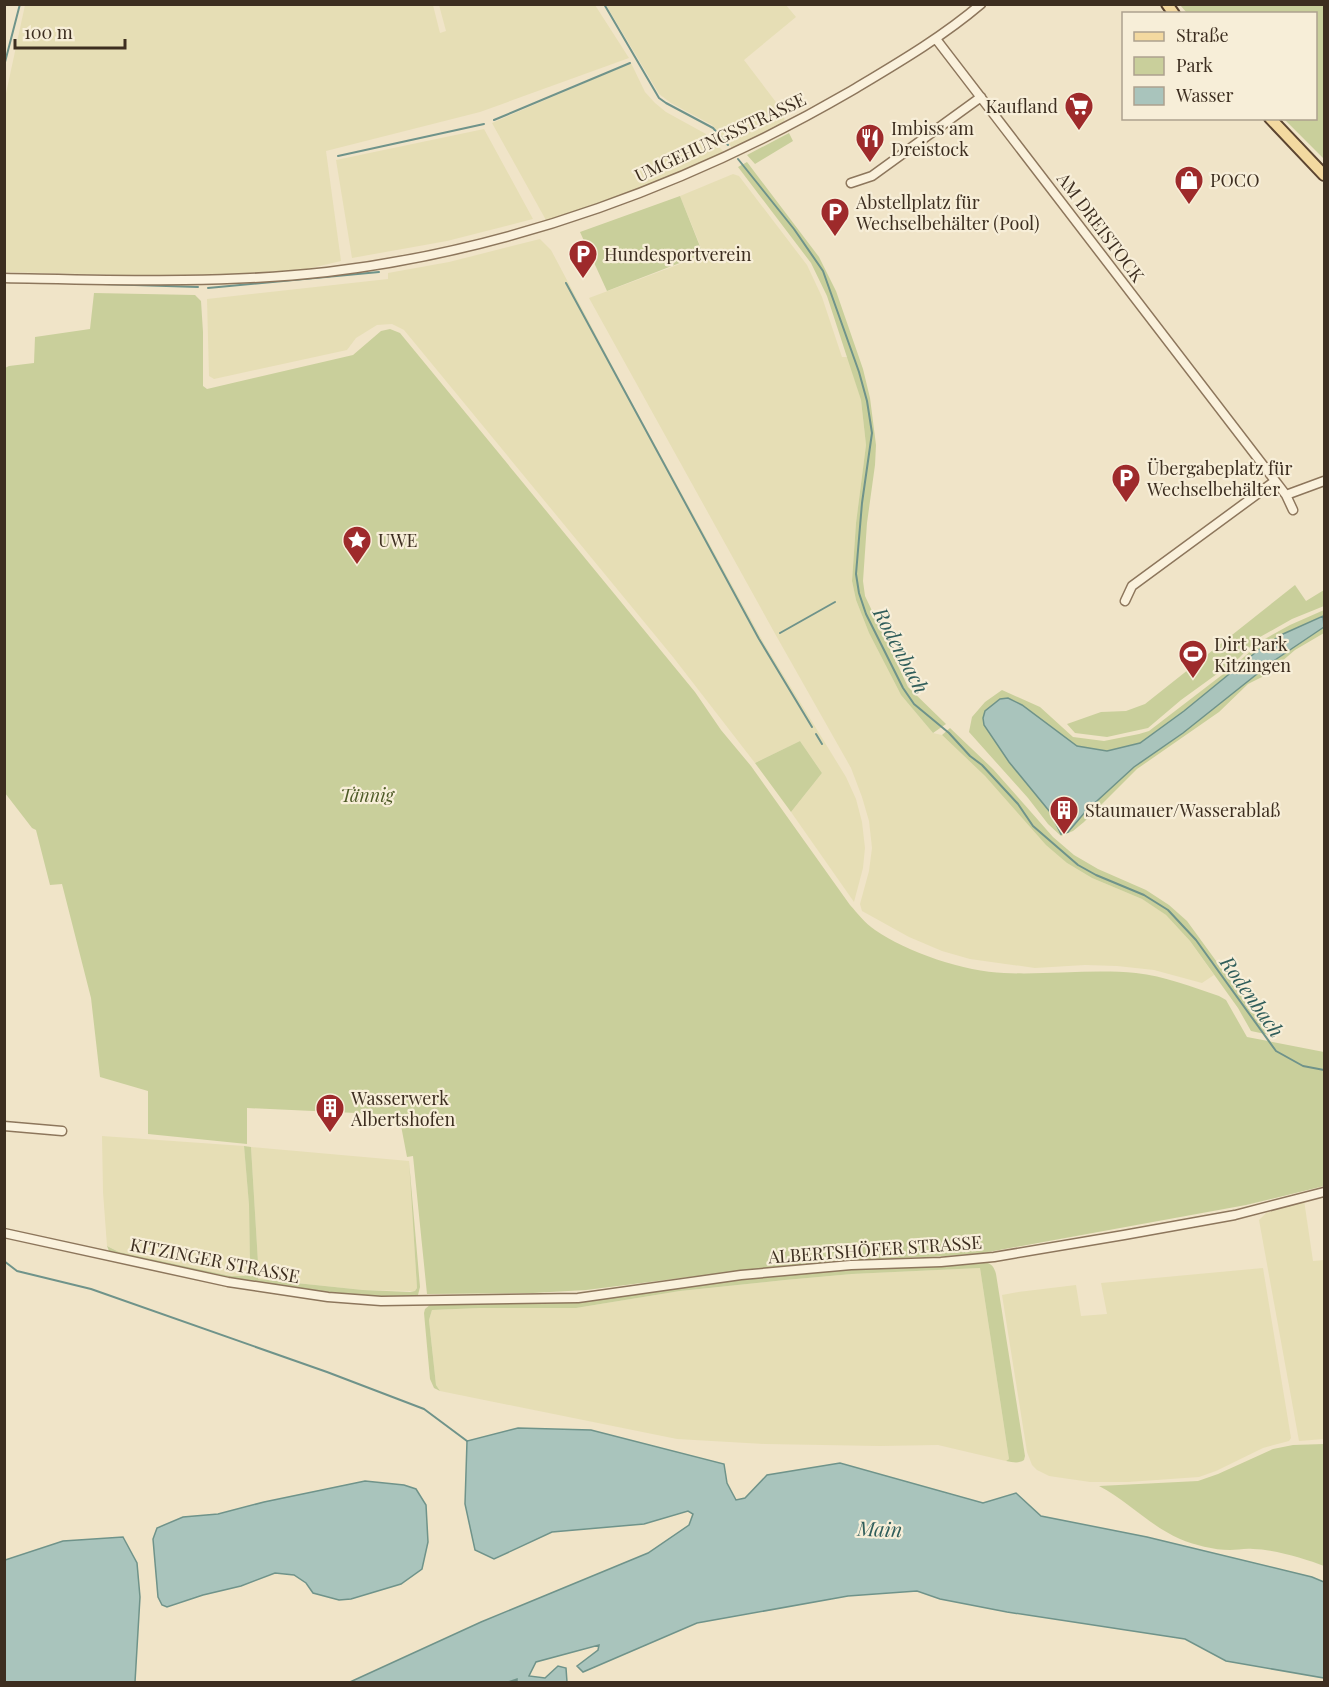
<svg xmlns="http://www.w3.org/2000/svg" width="1329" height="1687" font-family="'Playfair Display',serif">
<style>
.farmland{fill:#e6deb5}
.green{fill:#c9cf9b}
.water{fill:#a9c4bc;stroke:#6f938a;stroke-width:1.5}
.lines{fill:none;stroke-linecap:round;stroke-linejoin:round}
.stream{stroke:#6f938a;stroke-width:2}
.minor-casing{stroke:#8d765c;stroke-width:11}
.major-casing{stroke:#5b4430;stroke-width:14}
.minor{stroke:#faf1dc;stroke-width:8}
.major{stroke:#f3d9a0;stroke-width:10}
.labels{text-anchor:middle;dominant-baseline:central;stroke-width:4.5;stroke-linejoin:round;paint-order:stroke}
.poi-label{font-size:18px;fill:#3d2e20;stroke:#f7eed8;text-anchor:start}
.street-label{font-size:18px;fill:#3d2e20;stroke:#f7eed8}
.park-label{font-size:18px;font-style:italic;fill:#4d5a26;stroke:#f7eed8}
.water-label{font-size:20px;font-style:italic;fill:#2f5d5a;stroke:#f7eed8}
</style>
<rect width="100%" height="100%" fill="#f0e4c8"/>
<path class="farmland" d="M25,5H433L440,33L446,31L439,5H595L629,58L480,112L326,151L341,261L307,269L201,277L5,272V98Z
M606,5H786L796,17L744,60L785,114L784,123L733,149L712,125L671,103L659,94Z
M631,63L645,92L655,103L666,112L706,134L724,152L642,188L547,222L492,123Z
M484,129L533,219L447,241L352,258L336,160Z
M733,174L739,176L807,265L822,297L842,357H848L861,400L866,445L856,523L852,581L856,600L869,633L901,695L933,733L942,735L985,776L1067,863L1092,878L1142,899L1166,915L1190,941L1214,975L1202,983L1154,970L1117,966L1085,965L1035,968L970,959L942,951L909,937L862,911L860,904L869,871L872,848L869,821L862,797L851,768L778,639L589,298L704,255L680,196Z
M540,239L551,250L631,401L765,645L846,777L856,799L862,822L865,848L863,868L854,902L791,812L822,773L800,741L755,763L673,657L404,330L392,324L377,325L356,338L347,350L214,379L209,376L207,299L388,279V273L449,262Z
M102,1136L244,1146L249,1205L250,1266L249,1274L239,1277L212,1272L119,1252L107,1246L103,1192Z
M251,1147L409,1161L417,1288L415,1291L363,1290L258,1279V1262Z
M1304,1200L1313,1261L1324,1260V1439L1299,1441L1259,1220L1266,1213Z
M980,1268L1009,1459L1006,1461L938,1445L880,1446L765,1444L677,1439L440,1391L436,1385L429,1320L432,1310L480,1308H576L680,1291L785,1280L852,1274Z
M1263,1268L1291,1438L1289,1441L1263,1448L1216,1471L1199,1477L1128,1482H1090L1049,1476L1037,1470L1032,1465L1027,1452L1002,1295L1018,1292L1076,1285L1081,1316L1107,1314L1101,1283Z"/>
<path class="green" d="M1180,5H1324V159L1284,119L1316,118V14L1187,13Z
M789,133L793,141L755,164L747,155Z
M747,162L819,257L836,291L863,369L870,398L876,445L875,465L867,523L863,581L865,596L908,687L946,724L933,733L901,695L869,633L856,600L852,581L856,523L866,445L861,400L827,296L811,263L738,167Z
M680,196L703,254L607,291L580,232Z
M94,293L195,295L201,301L203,332V386L207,389L353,355L381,331L390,329L400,333L695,692L721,730L751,766L850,905C858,914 865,923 875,930C906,952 966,972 1004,973C1048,975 1092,969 1136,973C1164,976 1192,987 1219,996L1226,1000L1247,1037L1324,1052V1186L1246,1205L983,1253L946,1256L901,1258L689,1277L586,1290L533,1293L427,1294L413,1156L407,1157L399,1115L247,1108V1144L148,1134V1091L100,1077L91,998L62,884L50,885L36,830L32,828L5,793V368L9,366L34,363L35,337L90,329Z
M1295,585L1306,601L1324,590V606L1292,619L1260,637L1239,658L1181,700L1148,728L1107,737L1075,733L1067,724L1101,712L1126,711L1145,704Z
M1324,610V633L1295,650L1266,675L1248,684L1219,712L1137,769L1084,822L1073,831L1061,836L1048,824L1028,798L969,732L972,717L985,702L1002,690L1040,707L1073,737L1104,741L1139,734L1149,731L1235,665L1263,640L1290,625Z
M950,728L993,769L1053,837L1074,855L1098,869L1146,890L1169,905L1187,921L1270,1035L1251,1031L1238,1008L1190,941L1166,915L1142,899L1092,878L1067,863L1046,845L985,776L942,735Z
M800,741L822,773L791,812L755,763Z
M244,1146L251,1147L258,1262V1279L363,1290L410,1292L415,1291L417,1288L409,1161L420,1287L418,1295L414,1297H383L327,1293L233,1280L114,1254L109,1251L107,1246L119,1252L231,1276H244L248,1274L250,1266L249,1205Z
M985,1262C992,1264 994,1267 996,1274L1025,1456L1024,1460C1018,1464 1013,1462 1006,1461L1009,1459L980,1268L852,1274L785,1280L680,1291L576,1308H480L432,1310L429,1320L436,1385L440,1391L434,1388L430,1379L424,1313L425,1309L431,1304L483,1303L813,1271Z
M1324,1444V1566C1306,1559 1272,1549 1253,1549C1245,1548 1237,1550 1230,1550C1214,1550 1194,1545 1180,1539C1150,1526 1128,1501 1099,1486L1198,1481L1218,1474L1273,1449L1293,1445Z"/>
<path class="water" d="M1323,616L1324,627L1272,662L1183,733L1134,767L1086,811L1068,832L1061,834L1050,812L1009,762L984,725L983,718L985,711L1000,699L1008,698L1022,705L1077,746L1107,751L1140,743L1184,711L1261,648L1283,634Z
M518,1428L591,1430L724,1464L727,1483L736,1500L745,1498L767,1475L840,1463L983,1503L1016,1493L1041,1516L1147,1537L1312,1577L1324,1582V1678L1226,1661L1185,1639L1007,1612L940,1599L917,1591L848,1596L697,1623L583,1672L577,1666L598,1650L599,1645L536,1662L529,1676L545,1678L558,1666L566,1668L567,1682H517V1679L508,1682H350L481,1622L648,1553L689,1525L693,1514L688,1511L644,1524L552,1532L494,1559L475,1550L465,1504L467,1441Z
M365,1481L404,1485L416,1489L426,1505L428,1542L422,1569L401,1584L351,1599L339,1600L313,1593L306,1583L294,1575L275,1573L241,1586L203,1595L167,1607L162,1605L158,1597L153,1539L157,1528L183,1517L218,1514L264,1502Z
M123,1537L137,1563L140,1597L135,1682H5V1560L63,1541Z"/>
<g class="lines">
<path class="stream" d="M604,4L659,98L666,103L713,128L728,145
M4,66L20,4
M494,120L630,63
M338,156L484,124
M738,159L794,229L823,271L859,372L867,401L872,433L862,503L856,574L859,593L866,614L903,688L914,704L949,733L970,756L982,765L1018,804L1033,826L1078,865L1096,875L1144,895L1168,910L1196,940L1276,1051L1303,1066L1324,1070
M566,283L759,639L812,727
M103,284L198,287
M208,288L379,272
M780,633L835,602
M816,734L822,744
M4,1261L17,1271L91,1289L327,1372L424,1409L467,1441"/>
<g class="minor-casing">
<path id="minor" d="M936,39L1286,495L1324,481
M851,183L872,176L981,97
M4,278C112,280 220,284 327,272C512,250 691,184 851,91C896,64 941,38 981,4
M1286,495L1293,510
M1125,601L1132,586L1275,481
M4,1126L62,1131
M4,1233L228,1282L328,1297L381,1301L578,1298L741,1275L851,1265L941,1262L994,1257L1124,1235L1235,1215L1324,1192"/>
</g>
<g class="major-casing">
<path id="major" d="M1167,4L1174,14
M1270,118L1324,175"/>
</g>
<use href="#minor" class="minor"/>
<use href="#major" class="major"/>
</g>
<defs>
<g id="supermarket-pin" transform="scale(1.5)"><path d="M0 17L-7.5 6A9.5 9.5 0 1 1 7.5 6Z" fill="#9e2a2b" stroke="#f7eed8"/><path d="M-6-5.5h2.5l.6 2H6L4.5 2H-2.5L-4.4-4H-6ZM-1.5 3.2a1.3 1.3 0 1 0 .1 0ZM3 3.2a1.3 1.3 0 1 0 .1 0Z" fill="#fff"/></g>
<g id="restaurant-pin" transform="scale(1.5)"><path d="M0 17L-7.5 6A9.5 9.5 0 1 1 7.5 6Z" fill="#9e2a2b" stroke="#f7eed8"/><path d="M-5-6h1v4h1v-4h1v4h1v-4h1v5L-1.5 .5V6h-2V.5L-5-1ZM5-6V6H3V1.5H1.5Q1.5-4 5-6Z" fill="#fff"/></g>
<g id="shop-pin" transform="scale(1.5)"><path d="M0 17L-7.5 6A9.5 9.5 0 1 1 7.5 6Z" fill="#9e2a2b" stroke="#f7eed8"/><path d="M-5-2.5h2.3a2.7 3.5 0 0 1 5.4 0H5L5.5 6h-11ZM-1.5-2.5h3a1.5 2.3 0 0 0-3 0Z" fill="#fff"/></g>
<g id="parking-pin" transform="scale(1.5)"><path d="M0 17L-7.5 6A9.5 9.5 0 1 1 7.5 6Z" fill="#9e2a2b" stroke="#f7eed8"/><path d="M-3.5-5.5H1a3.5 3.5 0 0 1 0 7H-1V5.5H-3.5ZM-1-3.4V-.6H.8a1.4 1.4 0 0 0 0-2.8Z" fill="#fff"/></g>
<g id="sight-pin" transform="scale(1.5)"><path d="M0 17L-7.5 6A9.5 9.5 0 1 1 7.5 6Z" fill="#9e2a2b" stroke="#f7eed8"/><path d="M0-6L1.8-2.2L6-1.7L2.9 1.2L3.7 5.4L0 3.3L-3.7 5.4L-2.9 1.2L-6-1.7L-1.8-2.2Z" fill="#fff"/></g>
<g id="stadium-pin" transform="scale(1.5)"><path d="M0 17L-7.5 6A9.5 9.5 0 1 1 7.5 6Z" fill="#9e2a2b" stroke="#f7eed8"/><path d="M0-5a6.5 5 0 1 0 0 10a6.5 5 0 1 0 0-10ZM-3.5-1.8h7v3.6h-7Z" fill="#fff"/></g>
<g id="building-pin" transform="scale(1.5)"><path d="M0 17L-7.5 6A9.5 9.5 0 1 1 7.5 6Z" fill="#9e2a2b" stroke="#f7eed8"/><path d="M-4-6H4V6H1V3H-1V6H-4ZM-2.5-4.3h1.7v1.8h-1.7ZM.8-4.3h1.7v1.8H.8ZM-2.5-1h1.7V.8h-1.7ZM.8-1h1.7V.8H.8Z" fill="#fff"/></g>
</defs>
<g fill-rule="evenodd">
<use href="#supermarket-pin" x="1079" y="106"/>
<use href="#restaurant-pin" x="870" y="138"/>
<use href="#shop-pin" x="1189" y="180"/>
<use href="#parking-pin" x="835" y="212"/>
<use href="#parking-pin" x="583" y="254"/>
<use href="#parking-pin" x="1126" y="478"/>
<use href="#sight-pin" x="357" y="540"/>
<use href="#stadium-pin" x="1193" y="654"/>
<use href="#building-pin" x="1064" y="810"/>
<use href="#building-pin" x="330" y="1108"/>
</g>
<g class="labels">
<g class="poi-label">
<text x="1058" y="106" text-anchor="end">Kaufland</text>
<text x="891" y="128">Imbiss am<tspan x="891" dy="21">Dreistock</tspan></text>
<text x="1210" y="180">POCO</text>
<text x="856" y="202">Abstellplatz für<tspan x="856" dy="21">Wechselbehälter (Pool)</tspan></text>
<text x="604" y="254">Hundesportverein</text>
<text x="1147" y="468">Übergabeplatz für<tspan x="1147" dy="21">Wechselbehälter</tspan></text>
<text x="378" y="540">UWE</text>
<text x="1214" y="644">Dirt Park<tspan x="1214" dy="21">Kitzingen</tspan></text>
<text x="1085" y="810">Staumauer/Wasserablaß</text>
<text x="351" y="1098">Wasserwerk<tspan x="351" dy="21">Albertshofen</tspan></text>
</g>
<g class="street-label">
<text transform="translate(720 137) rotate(-25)">UMGEHUNGSSTRASSE</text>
<text transform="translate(1101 227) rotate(53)">AM DREISTOCK</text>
<text transform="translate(875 1249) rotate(-4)">ALBERTSHÖFER STRASSE</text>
<text transform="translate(215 1260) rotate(11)">KITZINGER STRASSE</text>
</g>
<g class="park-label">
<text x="367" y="795">Tännig</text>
</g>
<g class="water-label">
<text transform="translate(902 650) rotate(62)">Rodenbach</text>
<text transform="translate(1253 996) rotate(55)">Rodenbach</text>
<text transform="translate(880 1528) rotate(2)">Main</text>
</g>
</g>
<rect width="1329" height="1687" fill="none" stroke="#3d2e20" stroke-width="12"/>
<rect x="1122" y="12" width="195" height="108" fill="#f7eed8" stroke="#ada18e" stroke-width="1.5"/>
<rect x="1134" y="32" width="30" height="9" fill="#f3d9a0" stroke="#ada18e" stroke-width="1.5"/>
<text x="1176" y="42" font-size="18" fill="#3d2e20">Straße</text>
<rect x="1134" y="57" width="30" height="18" fill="#c9cf9b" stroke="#ada18e" stroke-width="1.5"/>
<text x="1176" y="72" font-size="18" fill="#3d2e20">Park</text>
<rect x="1134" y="87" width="30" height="18" fill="#a9c4bc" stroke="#ada18e" stroke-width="1.5"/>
<text x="1176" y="102" font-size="18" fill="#3d2e20">Wasser</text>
<path d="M15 39v9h110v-9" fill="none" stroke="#3d2e20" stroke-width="3"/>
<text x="24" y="39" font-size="18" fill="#3d2e20" stroke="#f7eed8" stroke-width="4.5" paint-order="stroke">100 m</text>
</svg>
